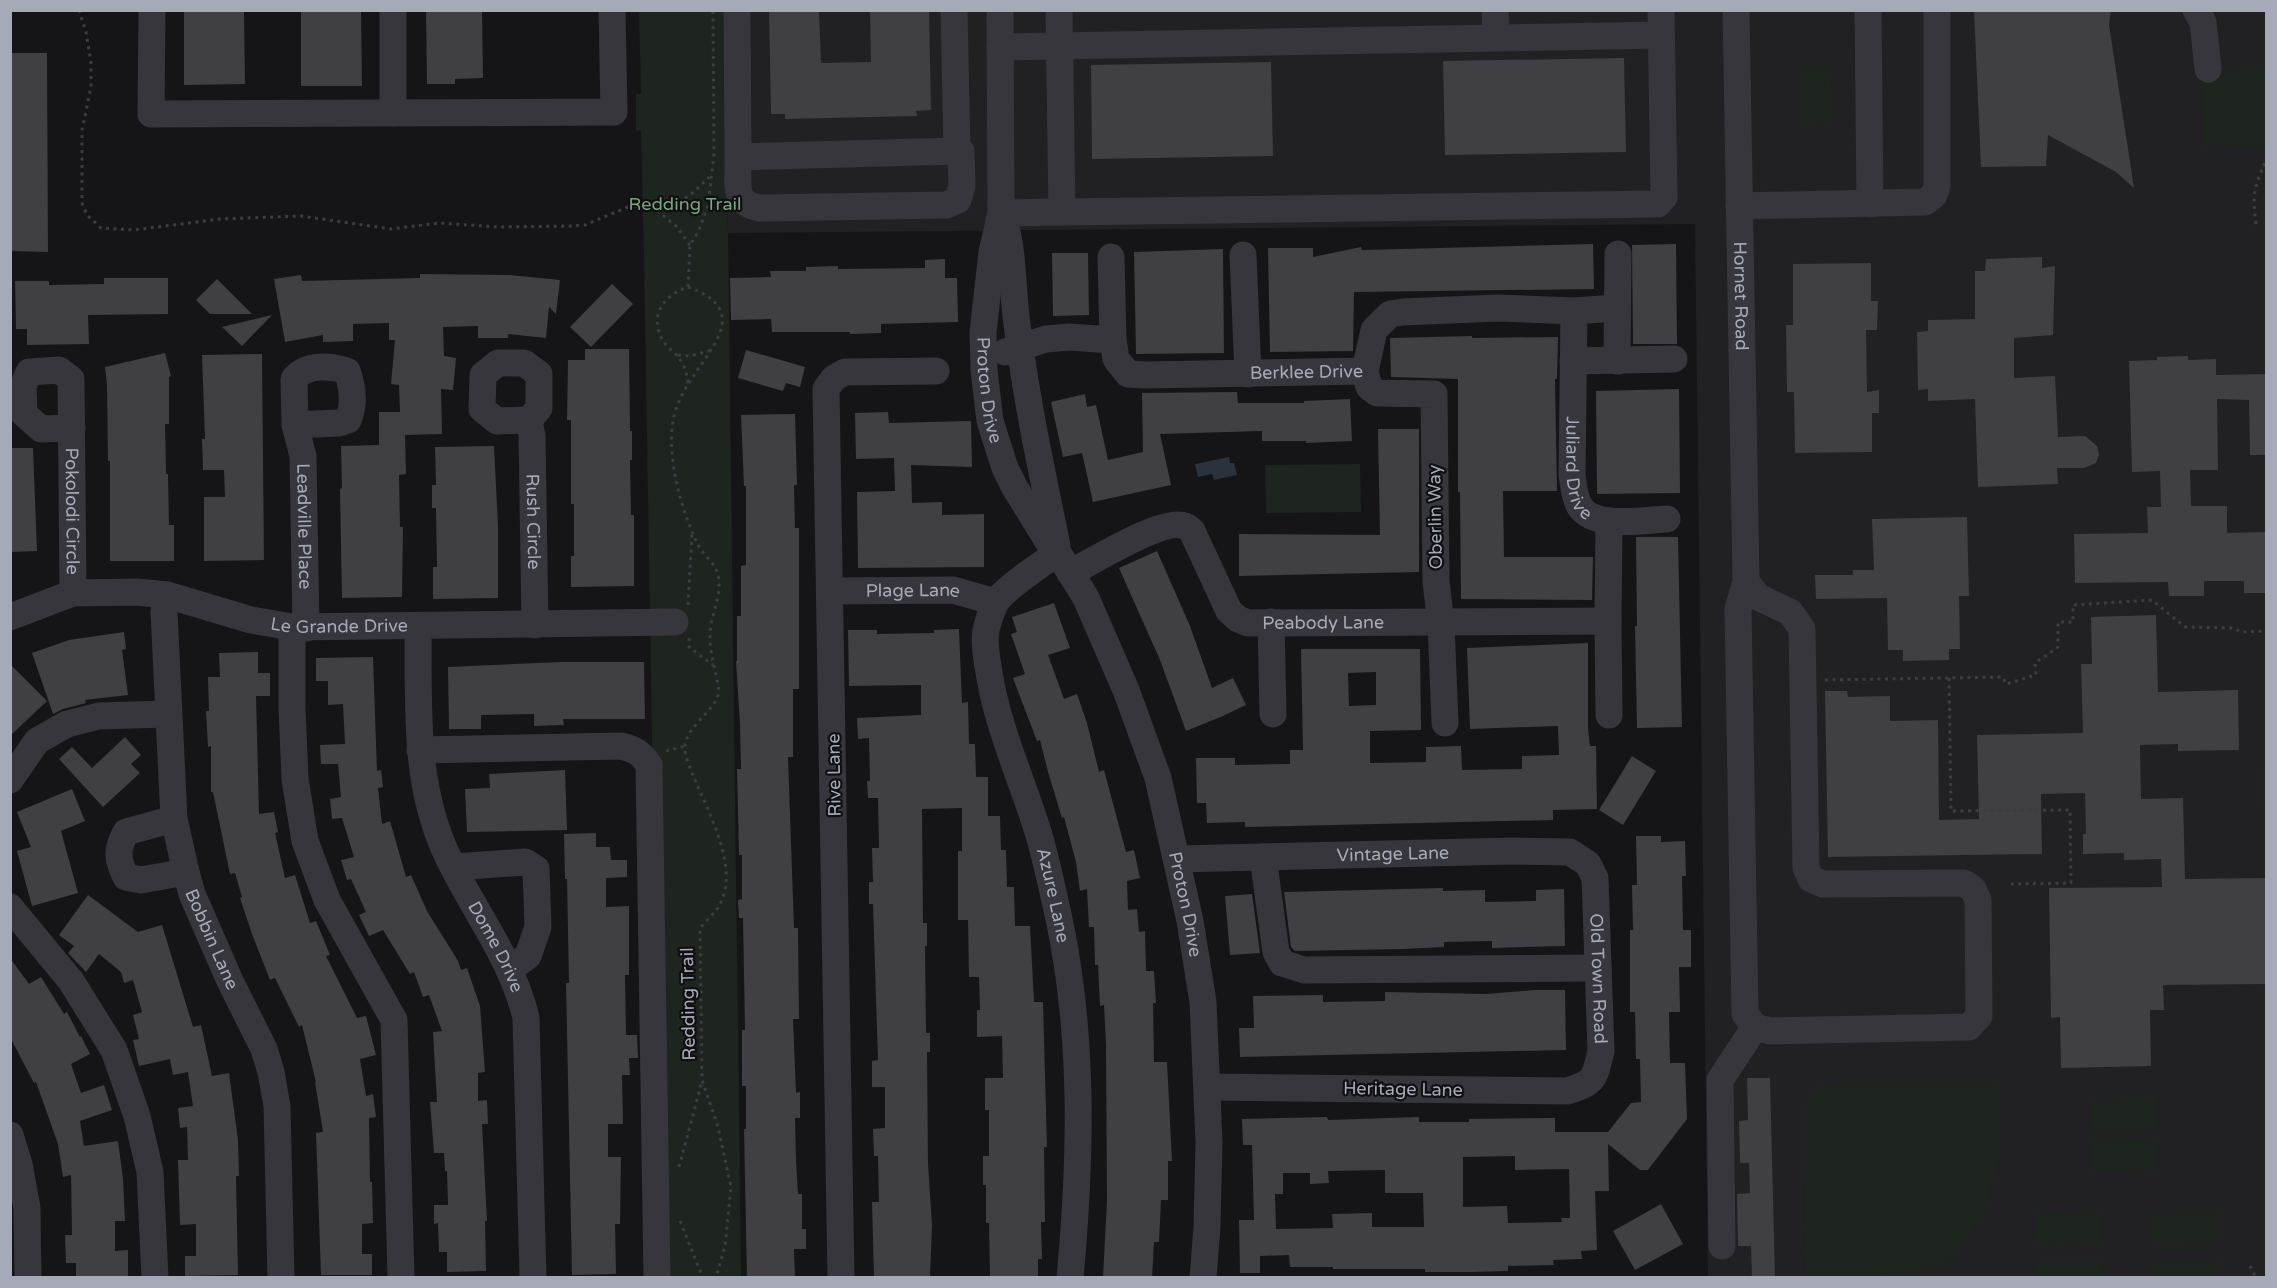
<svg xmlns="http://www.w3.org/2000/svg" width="2277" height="1288" font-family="'Varela Round',sans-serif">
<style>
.built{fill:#212124}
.green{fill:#1d251e}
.water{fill:#2a333c}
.building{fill:#3f3f44;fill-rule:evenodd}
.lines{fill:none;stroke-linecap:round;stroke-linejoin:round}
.path{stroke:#3c3d43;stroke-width:3;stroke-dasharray:3 4.5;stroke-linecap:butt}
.minor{stroke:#36363c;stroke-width:27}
.labels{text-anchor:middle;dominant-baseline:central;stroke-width:4.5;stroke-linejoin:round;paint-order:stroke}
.park-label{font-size:18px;fill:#7ba580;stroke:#101012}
.street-label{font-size:18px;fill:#a6aab8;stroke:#101012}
</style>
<rect width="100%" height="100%" fill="#151517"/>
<path class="built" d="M723,11H2266V1277H1708L1695,224L728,233Z"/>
<path class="green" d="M639,11H723L728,233L741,1277H661L644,256L641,131L636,130V94H641Z
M1801,66L1831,67L1832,122L1800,123Z
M2266,70V147L2204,149L2202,72Z
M1360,464L1361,512L1266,513L1265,465Z
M2262,765H2266V806H2263Z
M1999,1081L2000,1156L1984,1213L1949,1261L1925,1271L1805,1277L1807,1099L1824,1083Z
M2157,1096L2158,1127L2092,1129V1098Z
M2157,1139L2158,1170L2093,1172L2092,1141Z
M2217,1209V1240L2152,1242V1211Z
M2100,1210L2101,1242L2036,1243L2035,1212Z
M2217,1259L2218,1277H2153L2152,1260Z
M2101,1262V1277H2036V1263Z"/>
<path class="water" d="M1229,457L1230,463H1234L1237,475L1214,480L1212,474L1198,477L1195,464Z"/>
<path class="building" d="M184,10H244L245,84L184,85Z
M301,10H361L362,86H301Z
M426,10H482L483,78L455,79V84H427Z
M769,10H819L821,63L871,62L870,10H929L931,110L916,111L917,116L785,119V114H771Z
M1974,10H2111L2109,25L2134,188L2116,172L2048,135L2046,166L1981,167Z
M10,53H47L48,252L10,251Z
M1624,58L1626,152L1445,155L1443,61Z
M1271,62L1273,156L1092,159L1091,65Z
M1593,244L1594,289L1354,292L1353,351L1270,352L1268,248H1313V257L1361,247L1362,250Z
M1676,244L1677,344H1633L1632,245Z
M1223,249L1224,353L1136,354L1134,252Z
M1052,253H1088L1089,315L1053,316Z
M2042,257V268L2055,266L2053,335L2014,338V378L2055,376L2058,437L2085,436L2097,446L2099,455L2096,463L2084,468H2057L2058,484L1978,487L1975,399L1928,401V389L1918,390L1917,332L1928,331V320L1975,319V271H1985L1986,259Z
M945,259V278H957L958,322L881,324V333L850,334V332H772L771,319L731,320L730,278L771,277L770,271H806V267L838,266V269L925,268V260Z
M1871,263V301H1878L1877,330H1866L1867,392L1879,390V413H1872V452L1795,453L1794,392H1787L1786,325H1793V264Z
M420,274L510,275L560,280L556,314L549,307L546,338L508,334V338H478V326L443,327L444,356L456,358L453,390L441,389L442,434L405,435L406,474L399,475L400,527H403L402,597L342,598L340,489L342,488L341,446L379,445V412H400L399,385L391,384L395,340H389V323L353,324V341L323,342V335L285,342L274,279L301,275L302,281L420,278Z
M104,278H168V314L88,315L89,344L27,345V329H16L15,281H49V285L104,284Z
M217,279L252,314H210L196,300Z
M612,284L633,304L591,347L570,327Z
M272,315L242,346L222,327Z
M1472,336V338L1558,337L1557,379H1555L1557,491H1503L1504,557H1593L1592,600L1461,599L1460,492H1458V379L1391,377L1390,338Z
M585,349H629L630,431H632V460H630L631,515H634V586L571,587V556H574V504H571V420H567L568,360H585Z
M746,350L805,367L800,387L786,383L783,391L738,378Z
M165,353L171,376L169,377V424H165L166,474H168L169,525H174V561H110V461H108L107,384L105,367Z
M262,354L264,560L204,561V497H225L224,470H203L202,439H205L202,355Z
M2188,356V360L2216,359V375L2266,374V455H2250L2249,400L2217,399L2218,470H2190L2191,506H2227V533L2266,532V593H2244V581H2204V596H2169L2168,582L2075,583L2074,534L2148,533L2147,507H2161L2160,471L2132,472L2129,361L2157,360V357Z
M1679,389L1680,493L1597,494L1596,391Z
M1237,392L1238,403H1304V401L1350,399L1352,441L1306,443V441H1262V431L1160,434L1171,485L1093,502L1082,453L1063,457L1051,402L1085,394L1087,407L1096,405L1108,460L1143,452L1142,393Z
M888,412L889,423L971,421L972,467L911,465L912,503L942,502V515L984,514V567L858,568L857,492L895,491L894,458L856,459L855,413Z
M795,414L797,485H794L795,528H799V689H793V757H788L794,928H798L799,1019H793L796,1093L800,1092V1118H795L796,1160L798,1194H802V1229H806V1249H794L795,1278H747L744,1129H746V1086H742V1030H745L743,918H739L738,900L742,899V855H739L737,769H741L740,724L736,661H737V616H741V566L746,565V486H744L741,415Z
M1378,429H1419V572L1239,576V534L1380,535Z
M494,446L498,526V598L433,599V567H437L436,508H432V485H436L435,447Z
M10,448H33L37,551L10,552Z
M1967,517L1969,596H1959L1960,649H1949V660L1903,661V650H1888L1887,598L1816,599L1815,575H1853V570H1874L1872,519Z
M1636,537H1678L1682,727L1637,728L1635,626H1637Z
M1157,551L1190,626L1212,688L1233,678L1246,705L1223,716L1186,731L1160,660L1119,568Z
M1054,603L1070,648L1048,655L1064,699L1077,694L1087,723L1099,772L1104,770L1126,852L1134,850L1140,878L1127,881L1128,910L1137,909L1139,932L1145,931L1146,971H1154L1156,1003H1153L1154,1062H1167L1172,1161H1168V1200H1161L1159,1242H1154L1152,1278H1103L1107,1200L1106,1044L1104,1005L1100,1006L1098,965H1095L1094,927H1089L1087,889L1080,891L1076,862L1064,817L1062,818L1048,772L1040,740L1037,741L1013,678L1025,674L1011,634L1017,632L1012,617Z
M2156,615L2158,692L2238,690L2239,750L2178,751V744L2140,745L2141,799L2183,798L2185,879L2266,878V984L2163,985L2164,1010H2150L2151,1066L2061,1068L2060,1017L2051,1018L2049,888L2162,887L2161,859L2124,860V853L2083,854V834H2086L2085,793L2041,794L2042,854L1828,857L1825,691H1847L1848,697L1890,696V721L1938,720L1939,820L1979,819L1977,735L2083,733L2081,664H2092L2091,617Z
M959,629L962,703L968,702L969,744H975L976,777H988V816H1000L1001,850H1006L1007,887H1014L1015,926H1030L1034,1002H1043L1047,1147H1044L1045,1222H1041L1042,1259H1038V1278H990L989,1223H986V1185H983V1156H989V1110H985V1078H1003L1002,1036L977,1037V1010H980L979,977H969L968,920H958V851H962V808L922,809L923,923H927V946H925L926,1033H930V1052H927L928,1164L932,1225L930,1278H874L872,1202H879L878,1156H874L873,1129L885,1128V1087H872V1061L878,1060L873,904H869V882H873L872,848H879L878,798H868L867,781H870L869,738L858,739L857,718L921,715V685L849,686L848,630H877V634L934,633V630Z
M124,632L126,649L122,650L128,695L85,700L86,703L63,709L53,714L32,653L69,640Z
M1588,643V729L1590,746H1596L1597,809L1553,810V820L1245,827V822L1207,823L1206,803H1197L1196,758H1235V765L1290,764V750H1303L1301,649H1420L1421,730L1370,731V763L1426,762V747L1461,746L1462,770L1522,769V756L1559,755L1558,726L1470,729L1467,648ZM1376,672V705L1349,706L1348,673Z
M258,652V673H270V696H256L259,814L274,812L278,832L275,833L285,878L295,875L310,923L316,921L330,955L326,956L357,1018L366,1016L376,1055L360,1059L366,1096L373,1094L376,1117L369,1118L370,1182H372L373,1223L362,1224V1254H372V1275H321L316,1133L323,1132L315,1082H316L302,1025L299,1027L275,978L270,980L252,934L240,898L242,897L235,873L230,874L213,792H211V746L208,747L206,711H209L208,677H220L219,653Z
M373,657L377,771L381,770L383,787L378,788L382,824L390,821L406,877L411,875L427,911L458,961L461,970L467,968L480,1006L485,1072L478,1073V1101L487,1100L488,1124H482L487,1221H485L486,1271L447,1272V1252H439L438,1223L434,1224V1205H448L447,1171H445L444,1153H434L430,1102H437L433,1032L442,1031L429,995L423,997L414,972L410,974L383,930L369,936L359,915L366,912L351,879L347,880L341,860L354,857L342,818L332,819L330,799L341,797L338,764H321L320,745L345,744L343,704L328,705V681H316V658Z
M562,662H644L645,719H563L564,725L534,726V714L481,715V729H449L448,667Z
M10,664L47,701L10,736Z
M125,737L141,755L131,764L140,773L103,807L59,759L72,747L92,768Z
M1632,756L1656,771L1623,825L1599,810Z
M565,770L567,830L467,832L465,789L490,788L489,774Z
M72,789L85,821L61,831L78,893L32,906L17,851L31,847L17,812Z
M596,833V847H610L611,860H627V877L606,878V907L629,906V975H625L626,1035H637L638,1058H629L630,1075H622L623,1124H608V1157H621L620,1224H615L616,1274L572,1275L566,983H569L567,879H565L564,834Z
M1636,836H1661V842L1685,841L1686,876H1682L1683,930H1691V967H1679L1680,1012H1669L1670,1063H1685L1687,1119L1648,1170H1640L1608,1144L1609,1191H1595L1597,1250L1581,1251L1582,1259L1553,1260L1554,1265L1508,1266V1271L1470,1272H1425V1269H1333V1267H1290L1289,1255L1260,1256V1273H1240L1239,1220H1254L1252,1145H1243L1242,1119L1327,1117L1328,1120L1419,1117V1122H1469V1119L1555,1118V1132H1608L1631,1103L1641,1102L1640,1059H1636L1635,1012H1630V930H1633L1632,885H1637ZM1515,1156V1170L1569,1169L1570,1218H1561L1562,1222L1508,1223L1507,1206L1463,1207V1157ZM1385,1170V1193H1423L1424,1227H1372V1213L1332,1214L1333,1228L1276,1229L1275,1194H1283V1173H1310V1184L1329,1183L1328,1171Z
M1443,888V891L1485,890V902L1536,901V890L1564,889L1565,946L1492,948V941L1444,942V947L1403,949L1295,951L1291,947L1284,892Z
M1252,894L1260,953L1230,955L1225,896Z
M88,895L138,932L162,925L193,1027L201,1025L212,1076L229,1073L238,1140L239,1176H236L238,1275L185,1276V1256H196V1224L180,1225L178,1160H188L187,1127L180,1128L178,1108L193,1106L188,1072L173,1075L170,1059L139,1066L133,1040L139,1039L133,1015L142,1012L133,980L124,983L121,972L99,954L86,972L68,953L74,946L59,935Z
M10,958L29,984L41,977L64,1014L67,1012L80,1037L81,1036L90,1054L71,1064L81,1093L104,1085L112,1110L80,1121L84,1146L118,1141L123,1179L125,1221H115V1251L128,1250V1276L76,1277V1263H66L65,1235H72L71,1175L63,1177L58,1144L36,1082L34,1083L10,1037Z
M1535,990H1565L1566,1050L1240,1057L1239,1028H1254L1253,996L1323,995V1002L1385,1001V992L1486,994Z
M1747,1078H1770L1775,1278H1752L1751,1246H1738L1737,1194L1750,1193L1749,1163H1740L1739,1121L1748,1120Z
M1661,1204L1683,1244L1635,1270L1613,1231Z"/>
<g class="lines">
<path class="path" d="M79,10L86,32L91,63V87L82,130V203L87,215L101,228L134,230L220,219L301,216L391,229L439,223L499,227L572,226L585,225L628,207L645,206L655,209
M2256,224C2252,194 2254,188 2266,160
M690,245L676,226L655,209C681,204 691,196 709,177
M688,287L690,245L698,232L708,206L714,154L713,10
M678,355L690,356L712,350
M688,383C685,351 665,353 659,332C652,309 668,294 688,287C752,310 711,347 689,383C682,394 675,408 673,421C667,460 681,509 698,545C704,556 715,563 718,575C723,596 709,617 710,638C710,656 717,674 719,692C714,713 689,723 685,745C684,756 691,770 695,780C709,814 738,865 721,902C717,912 707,919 701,927L700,931L702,1080L718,1127L731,1187L725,1246L716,1278
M688,605L692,533
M689,638V647L713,665
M1949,678L1951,811L2070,810L2071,883L2011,884
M1825,680L2003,677L2006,684L2036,675L2035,663L2058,647V622H2073V605L2152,600L2185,627L2232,628L2243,632L2266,631
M666,751L685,746
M679,1167L702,1081
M680,1221L703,1278
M2250,1266L2256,1278"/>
<g class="minor">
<path d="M152,10L151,114L614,112L612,10"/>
<path d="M737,10L738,157L957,151L954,10"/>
<path id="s1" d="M1000,10L1001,213L992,252L983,332L984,370L990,421L1005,468L1015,488L1049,543L1058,553L1086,598L1126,690L1158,778L1190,921L1203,1002L1209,1142L1207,1227L1203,1278"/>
<path d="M1059,10L1062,212L1658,204L1664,197L1661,10"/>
<path d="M1495,10L1496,37"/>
<path id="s2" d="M1736,10L1746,581L1738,609L1745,1014L1755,1027L1770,1031L1969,1027L1979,1016L1978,900L1973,889L1964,883L1823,884L1811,879L1806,868L1802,629L1790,612L1758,597L1746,581"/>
<path d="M1868,10L1870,204"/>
<path d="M2196,10L2203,22L2208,69"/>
<path d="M1000,47L1661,35"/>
<path d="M393,113V10"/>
<path d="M738,157C739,181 731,204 760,208L946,205L958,200L962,186L961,151"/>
<path d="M1739,206L1925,202L1934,195L1937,186V10"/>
<path d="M1001,213L1062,212"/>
<path d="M1004,220C1014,254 1012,289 1017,324C1026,399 1042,472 1057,546"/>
<path d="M1243,255L1248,374"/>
<path id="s3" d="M1111,257L1113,340L1116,359L1128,374L1145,375L1365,371"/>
<path id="s4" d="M1574,311L1572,475C1574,486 1574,497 1580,507C1595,529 1644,520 1667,519"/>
<path d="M1005,352L1046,339L1069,337L1113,340"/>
<path d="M1573,361L1674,359"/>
<path d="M1617,361L1618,254"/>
<path d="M498,363H524L539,374V408L529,420L497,421L482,409L483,375Z"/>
<path id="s5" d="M529,420L532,436L535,625"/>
<path id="s6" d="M295,425L339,423L348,420C355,403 353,387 347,371C329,365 306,364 294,379L295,425L303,456L306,628"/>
<path id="s7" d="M72,428L41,429L24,414L23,386L29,372L59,370L71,379L73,593"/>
<path d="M1609,522L1608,621L1609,715"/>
<path id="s8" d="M1058,553C1044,562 1002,590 995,604C991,611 988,622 986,630C984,641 986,655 988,666C996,725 1022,779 1039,835C1047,863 1053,892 1059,919C1084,1037 1081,1158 1070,1278"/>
<path id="s9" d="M1070,573C1092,562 1163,517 1185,526C1188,527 1190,529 1192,531L1229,611L1238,619L1248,623L1608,621"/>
<path id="s10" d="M831,591L953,590L995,602"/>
<path id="s11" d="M167,595L164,612L174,819L186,872L192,894L230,981L264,1049L271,1072L277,1106L281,1278"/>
<path id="s12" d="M10,617L73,593L137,592L167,595L251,620L292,627L675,622"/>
<path d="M1271,622L1273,714"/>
<path d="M292,627V708L295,779L305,841L327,900L394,1020L401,1278"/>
<path id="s13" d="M418,627C419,704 413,783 447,855C473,910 512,958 526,1018L533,1278"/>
<path d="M1445,723L1441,623L1436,582L1434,394L1377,393L1369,387L1365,371L1374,330L1390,314L1403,312L1498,308L1574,311L1616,308"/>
<path d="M420,750L621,746C635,749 641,753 649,765L657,1278"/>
<path d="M10,780L37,741L67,724L99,716L167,714"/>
<path d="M174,819L126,832C116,850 117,859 126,877L141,880L186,872"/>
<path d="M1263,857L1276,952L1282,963L1304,970L1598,968"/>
<path id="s14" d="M1177,859L1512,851L1570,852L1588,864L1595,878L1601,1051C1594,1079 1596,1082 1567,1091L1208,1087"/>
<path d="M454,867L525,862L536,869L538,927L528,956L510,969"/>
<path d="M10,907L71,981L114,1050L137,1116L150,1172L155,1278"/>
<path d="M10,1135L19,1164L27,1208L28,1278"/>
<path d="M1722,1246L1720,1080L1755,1027"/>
<path d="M841,1278L826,389L834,378L845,372L936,371"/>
</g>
</g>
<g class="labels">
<g class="park-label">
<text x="685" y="204">Redding Trail</text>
</g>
<g class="street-label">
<text stroke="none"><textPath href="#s2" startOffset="286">Hornet Road</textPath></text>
<text stroke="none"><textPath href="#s3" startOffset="300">Berklee Drive</textPath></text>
<text stroke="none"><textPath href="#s1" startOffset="382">Proton Drive</textPath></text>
<text stroke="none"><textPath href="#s4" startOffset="158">Juliard Drive</textPath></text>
<text stroke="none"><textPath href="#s7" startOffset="274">Pokolodi Circle</textPath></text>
<text transform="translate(1435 517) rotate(-91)">Oberlin Way</text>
<text stroke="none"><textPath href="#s5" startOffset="102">Rush Circle</textPath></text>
<text stroke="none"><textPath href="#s6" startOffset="309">Leadville Place</textPath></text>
<text stroke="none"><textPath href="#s10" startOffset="82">Plage Lane</textPath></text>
<text stroke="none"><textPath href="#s9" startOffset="321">Peabody Lane</textPath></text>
<text stroke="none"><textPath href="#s12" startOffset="338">Le Grande Drive</textPath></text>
<text transform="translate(834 775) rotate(-91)">Rive Lane</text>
<text stroke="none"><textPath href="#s14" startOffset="216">Vintage Lane</textPath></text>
<text stroke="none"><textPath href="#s8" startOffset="384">Azure Lane</textPath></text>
<text stroke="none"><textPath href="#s1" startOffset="939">Proton Drive</textPath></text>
<text stroke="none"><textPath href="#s11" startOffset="351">Bobbin Lane</textPath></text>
<text stroke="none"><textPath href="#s13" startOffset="336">Dome Drive</textPath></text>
<text stroke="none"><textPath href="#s14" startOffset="531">Old Town Road</textPath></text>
<text transform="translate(688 1004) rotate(-91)">Redding Trail</text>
<text transform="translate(1403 1089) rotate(1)">Heritage Lane</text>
</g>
</g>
<rect width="2277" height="1288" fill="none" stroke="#a6aab8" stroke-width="24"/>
</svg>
